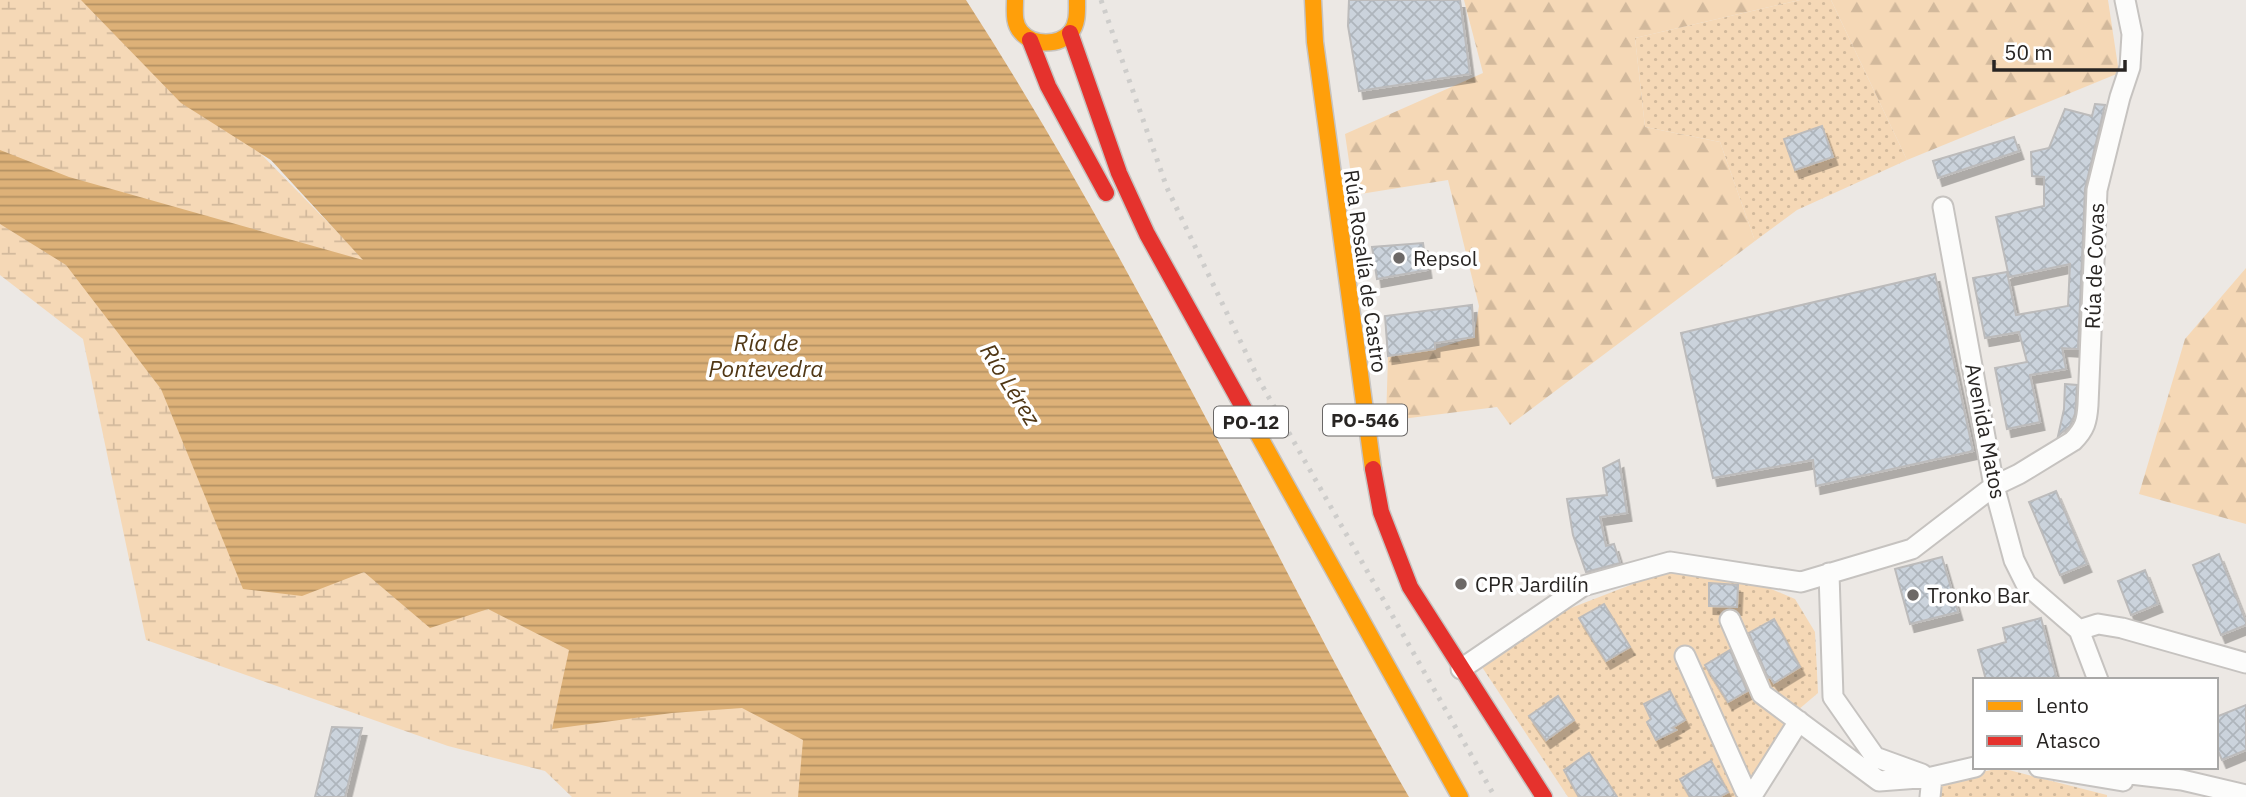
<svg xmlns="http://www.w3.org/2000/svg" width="2246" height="797" font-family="'IBM Plex Sans',sans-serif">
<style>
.grass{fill:url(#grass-dots)}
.forest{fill:url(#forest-firs)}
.wetland{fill:url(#wetland-marsh);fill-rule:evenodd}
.water{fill:url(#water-rules)}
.building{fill:url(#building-cross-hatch);stroke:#bcbbbb;stroke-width:2;filter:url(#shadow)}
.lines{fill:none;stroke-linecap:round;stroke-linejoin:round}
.street-casing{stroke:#c6c3c0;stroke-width:23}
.slow-casing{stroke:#c6c3c0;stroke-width:19}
.jam-casing{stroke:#c6c3c0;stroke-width:19}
.street{stroke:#fcfcfb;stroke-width:19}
.slow{stroke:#ff9f0a;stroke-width:16}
.jam{stroke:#e5322d;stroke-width:16}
.rail{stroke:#cecdcb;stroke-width:5;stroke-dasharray:3.5 7;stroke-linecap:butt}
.poi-dot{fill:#6d6967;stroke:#fff;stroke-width:2.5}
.labels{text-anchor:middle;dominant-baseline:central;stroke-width:7;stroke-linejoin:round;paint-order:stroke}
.shield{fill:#fff;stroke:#686665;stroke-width:2}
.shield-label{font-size:19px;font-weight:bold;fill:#282523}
.poi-label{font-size:21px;fill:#282523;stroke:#fff;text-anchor:start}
.street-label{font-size:21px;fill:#282523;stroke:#fff}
.water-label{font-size:23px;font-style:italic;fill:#503715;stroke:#fff}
</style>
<defs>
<pattern id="grass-dots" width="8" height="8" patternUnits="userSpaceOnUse" patternTransform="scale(1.75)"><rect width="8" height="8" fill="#f5d8b6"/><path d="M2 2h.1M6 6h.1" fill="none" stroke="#d2b99c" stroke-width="1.8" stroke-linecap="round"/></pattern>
<pattern id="forest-firs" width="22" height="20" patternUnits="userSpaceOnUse" patternTransform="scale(1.75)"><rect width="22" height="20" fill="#f5d8b6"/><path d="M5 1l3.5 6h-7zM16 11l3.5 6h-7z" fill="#d2b99c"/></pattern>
<pattern id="wetland-marsh" width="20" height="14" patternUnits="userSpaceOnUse" patternTransform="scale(1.75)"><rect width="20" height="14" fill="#f5d8b6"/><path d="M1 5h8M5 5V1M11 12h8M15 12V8" fill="none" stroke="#d2b99c"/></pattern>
<pattern id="water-rules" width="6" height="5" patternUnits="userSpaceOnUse" patternTransform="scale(1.75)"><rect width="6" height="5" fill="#ddb178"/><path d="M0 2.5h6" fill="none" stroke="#b39062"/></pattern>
<pattern id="building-cross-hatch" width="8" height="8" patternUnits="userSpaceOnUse" patternTransform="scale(1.75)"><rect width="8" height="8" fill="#cbd3dc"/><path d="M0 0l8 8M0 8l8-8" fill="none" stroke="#aeb5bc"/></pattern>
<filter id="shadow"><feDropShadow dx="4.5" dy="8" stdDeviation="0" flood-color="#0004"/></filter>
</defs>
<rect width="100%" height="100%" fill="#ece8e4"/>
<path class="grass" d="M1800,0H1831L1907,160L1797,210L1755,241L1720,142L1645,127L1635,38Z
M1669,570L1757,583L1795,599L1815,632L1818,693L1798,710L1769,692L1731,612L1724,613L1759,696L1792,722L1751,797H1568L1480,664L1558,613Z
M2001,768L2107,795V797H1935L1937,781Z"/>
<path class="forest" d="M1464,0H1800L1635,38L1645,127L1720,142L1755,241L1510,425L1497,407L1386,421L1388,356L1435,349L1474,337L1479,306L1448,180L1354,195L1345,134L1483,73Z
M1831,0H2108L2119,73L1907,160Z
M2246,268V524L2139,494L2185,339Z"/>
<path class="wetland" d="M0,0H485L1107,797H572L545,771L448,746L146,640L83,339L0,275ZM261,154C286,167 331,220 349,244Z"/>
<path class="water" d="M81,0H966C1079,175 1176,361 1273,545C1317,630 1361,714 1409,797H798L803,740L742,708L672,713L552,729L569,650L488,609L430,628L364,572L302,596L243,589L161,389L66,265L0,224V150L69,177L363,260L271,160L181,103Z"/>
<path class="building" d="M1349,0H1460L1470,74L1359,91L1348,26Z
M2095,104L2105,105L2085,189L2078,349L2062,348L2066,369L2030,375L2040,422L2007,429L1995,368L2027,362L2019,332L1985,338L1973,278L2007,272L2016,315L2068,306L2070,264L2009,277L1996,217L2044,206V177L2032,176L2031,152L2049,148L2065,109L2092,116Z
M1822,126L1833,157L1795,170L1784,139Z
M2014,137L2019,151L1938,178L1933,161Z
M1423,243L1427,270L1377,279L1372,247Z
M1935,274L1973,451L1816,486L1813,460L1713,478L1681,333Z
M1472,305L1474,337L1435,343V349L1388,356L1385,316Z
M2065,384L2077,385L2075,414L2070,426L2058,436L2064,409Z
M1619,460L1627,513L1600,517L1606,546L1614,544L1620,563L1586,572L1573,535L1567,499L1607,495L1603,468Z
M2056,491L2087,564L2060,575L2029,502Z
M2219,554L2246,622V625L2221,635L2193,565Z
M1942,557L1958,612L1910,624L1895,569Z
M2145,570L2158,604L2131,615L2118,581Z
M1709,583L1738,585L1737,607L1709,606Z
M1604,604L1630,647L1606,661L1579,618Z
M2041,618L2057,680H1986L1978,650L2006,642L2003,628Z
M1774,619L1800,667L1774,683L1770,677L1768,678L1749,633Z
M1730,650L1747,691L1728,702L1705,665Z
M1670,691L1685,720L1672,728L1676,730L1656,740L1647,722L1651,719L1644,704Z
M1558,696L1574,720L1546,740L1529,716Z
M2246,705V750L2222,760L2216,746V717Z
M332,727L362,728L345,797H315Z
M1589,753L1617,797H1579L1564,770Z
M1711,761L1728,792L1719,797H1690L1680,779Z"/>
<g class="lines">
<g class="street-casing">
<path id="street" d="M1943,207L1994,486L2014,560L2026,584L2079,630L2098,680
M1829,573L1833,697L1875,757L1922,774
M1730,620L1762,694L1879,781L1932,777
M2079,630L2098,624L2122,628L2246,663
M1685,656L1745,790L1753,794L1799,721
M1461,669L1583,586L1670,562L1801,582L1912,549L1994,486L2019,474L2073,441C2085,429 2087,421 2088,405L2097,190L2120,97L2130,67L2132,34L2125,0
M2039,767L2123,781
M2122,773L2182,780L2246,795
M1930,797L1932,777L1975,767"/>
</g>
<g class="slow-casing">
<path id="slow" d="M1015,0C1015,11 1013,23 1021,32C1033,46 1059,46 1071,32C1078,23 1077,11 1077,0
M1313,0L1315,42L1373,469
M1249,418L1460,797"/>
</g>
<g class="jam-casing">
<path id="jam" d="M1070,33L1119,173L1147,234L1249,418
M1030,40L1048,86L1106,193
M1373,469L1381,512L1410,587L1544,797"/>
</g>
<use href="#street" class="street"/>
<use href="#slow" class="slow"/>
<use href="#jam" class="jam"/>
<path class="rail" d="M1101,0L1167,188L1259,380L1495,797"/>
</g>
<g class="poi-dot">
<circle cx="1399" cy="258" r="7"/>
<circle cx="1461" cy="584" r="7"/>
<circle cx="1913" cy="595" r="7"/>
</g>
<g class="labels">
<g class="shield">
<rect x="1323" y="404.5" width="84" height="31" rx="5"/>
<rect x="1214" y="406.5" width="74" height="31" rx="5"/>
</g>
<g class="shield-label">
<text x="1365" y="420">PO-546</text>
<text x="1251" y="422">PO-12</text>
</g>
<g class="poi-label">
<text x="1413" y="258">Repsol</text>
<text x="1475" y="584">CPR Jardilín</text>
<text x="1927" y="595">Tronko Bar</text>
</g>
<g class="street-label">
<text transform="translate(2094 266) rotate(-88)">Rúa de Covas</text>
<text transform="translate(1366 271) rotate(82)">Rúa Rosalía de Castro</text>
<text transform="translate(1986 431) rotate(79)">Avenida Matos</text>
</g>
<g class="water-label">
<text x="766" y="342">Ría de<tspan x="766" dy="26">Pontevedra</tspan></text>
<text transform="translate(1011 384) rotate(58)">Río Lérez</text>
</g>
</g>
<rect x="1973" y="678" width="245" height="91" fill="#ffffff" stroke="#a9a8a7" stroke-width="2"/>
<rect x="1987" y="701" width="35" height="10" fill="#ff9f0a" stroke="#a9a8a7" stroke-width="2"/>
<text x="2036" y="713" font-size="21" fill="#282523">Lento</text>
<rect x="1987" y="736" width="35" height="10" fill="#e5322d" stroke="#a9a8a7" stroke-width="2"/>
<text x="2036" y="748" font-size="21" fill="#282523">Atasco</text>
<path d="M1994 60v10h131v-10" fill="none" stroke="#282523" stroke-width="3.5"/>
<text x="2004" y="60" font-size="21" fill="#282523" stroke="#ffffff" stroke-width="5" paint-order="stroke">50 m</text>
</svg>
